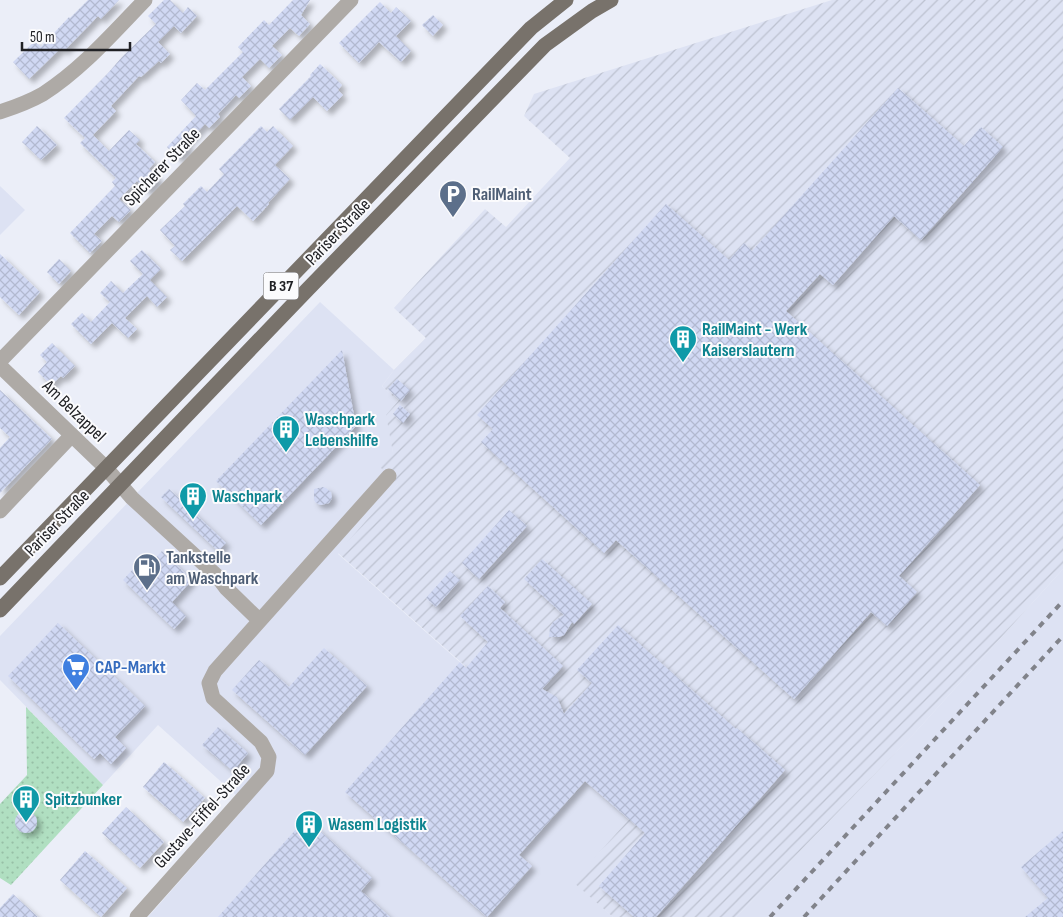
<svg xmlns="http://www.w3.org/2000/svg" width="1063" height="917" font-family="'Sofia Sans Condensed',sans-serif">
<style>
.built{fill:#dde2f3}
.industrial{fill:url(#industrial-furrows)}
.grass{fill:url(#grass-dots)}
.building{fill:url(#building-cross-hatch);filter:url(#shadow)}
.lines{fill:none;stroke-linecap:round;stroke-linejoin:round}
.minor{stroke:#aeaaa6;stroke-width:15}
.major{stroke:#78726b;stroke-width:15}
.rail{stroke:#81838a;stroke-width:4;stroke-dasharray:6 6;stroke-linecap:butt}
.labels{text-anchor:middle;dominant-baseline:central;stroke-width:4;stroke-linejoin:round;paint-order:stroke}
.shield{fill:#fbfbfd;stroke:#626266;stroke-width:1}
.shield-label{font-size:16px;font-weight:bold;fill:#202125}
.street-label{font-size:18px;fill:#202125;stroke:#fbfbfd}
.service-label{font-size:18px;font-weight:bold;fill:#4e5e75;stroke:#fbfbfd;text-anchor:start}
.culture-label{font-size:18px;font-weight:bold;fill:#0d838f;stroke:#fbfbfd;text-anchor:start}
.shop-label{font-size:18px;font-weight:bold;fill:#366cbe;stroke:#fbfbfd;text-anchor:start}
</style>
<defs>
<pattern id="industrial-furrows" width="10" height="10" patternUnits="userSpaceOnUse" patternTransform="scale(1.25)"><rect width="10" height="10" fill="#dde2f3"/><path d="M-1 1l2-2M0 10L10 0M9 11l2-2" fill="none" stroke="#bdc2d0"/></pattern>
<pattern id="grass-dots" width="8" height="8" patternUnits="userSpaceOnUse" patternTransform="scale(1.25)"><rect width="8" height="8" fill="#b0dfc1"/><path d="M2 2h.1M6 6h.1" fill="none" stroke="#97bfa6" stroke-width="1.8" stroke-linecap="round"/></pattern>
<pattern id="building-cross-hatch" width="8" height="8" patternUnits="userSpaceOnUse" patternTransform="scale(1.25)"><rect width="8" height="8" fill="#d0d8f3"/><path d="M0 0l8 8M0 8l8-8" fill="none" stroke="#b2b9d0"/></pattern>
<filter id="shadow"><feDropShadow dx="4.5" dy="4.5" stdDeviation="2.5" flood-color="#0004"/></filter>
</defs>
<rect width="100%" height="100%" fill="#ebeef8"/>
<path class="built" d="M0,186L25,210L0,235Z
M320,302L394,370L382,386L398,401L387,415L398,484L338,554L544,737L541,741L629,819L574,882L613,917H148L247,805L158,725L103,785L0,680V636Z
M1063,569V917H736L911,737Z"/>
<path class="industrial" d="M832,0H1063V569L911,737L736,917H613L573,882L629,819L540,741L544,736L338,553L398,484L380,467L393,453L386,415L398,401L382,386L394,370L426,338L394,308L485,209L506,227L570,158L524,116L534,94Z"/>
<path class="grass" d="M26,707L103,785L11,885L0,878V804L27,775Z"/>
<path class="building" d="M88,0H119L101,19L98,16L64,51L61,48L29,79L13,62L35,41L41,47L69,17L70,18Z
M164,0H170L183,13L188,7L197,16L181,33L174,26L158,42L170,54L161,63L159,61L141,77L139,76L111,106L116,111L93,135L109,151L129,130L140,140L136,144L155,162L149,169L160,179L148,192L137,181L119,199L131,210L119,222L112,216L94,234L102,241L90,253L70,233L115,186L112,182L116,178L80,143L85,138L64,118L109,72L122,57L156,24L148,16Z
M293,0H310L301,15L310,24L299,36L290,28L272,46L282,55L269,68L260,59L242,77L251,86L239,98L236,95L218,114L220,117L209,128L205,124L186,144L190,147L179,159L167,147L196,116L181,100L197,83L205,90L243,52L238,47L264,20L269,25Z
M380,2L391,13L396,7L411,21L396,36L411,51L401,62L379,42L359,63L339,43Z
M433,15L443,25L433,36L422,25Z
M320,64L342,85L338,90L343,95L327,111L313,97L290,120L279,109L311,76L310,75Z
M898,88L964,146L981,127L1003,147L921,240L894,216L833,285L820,274L786,311L980,485L899,576L917,592L887,626L871,612L794,699L616,540L604,553L481,442L493,429L477,415L666,204L729,260L744,243L752,251Z
M37,126L57,145L41,160L22,142Z
M261,126L267,132L273,126L293,146L275,165L290,179L268,203L269,204L253,221L237,206L182,261L170,250L175,246L160,230L185,206L183,204L201,186L207,192L224,174L219,169Z
M142,250L161,269L150,280L167,297L157,307L147,296L125,318L137,329L128,338L112,323L91,344L71,324L82,313L91,322L110,302L100,293L111,281L123,293L143,274L130,261Z
M0,254L40,292L19,315L0,297Z
M59,259L71,271L59,284L47,272Z
M52,343L75,366L63,378L61,376L51,385L38,372L47,362L40,355Z
M342,350L356,426L261,525L216,481Z
M397,379L410,390L401,401L388,389Z
M0,390L52,439L0,493V448L10,437L0,428Z
M400,405L410,414L403,423L393,414Z
M323,487L326,488L331,492L332,498L329,503L321,505L316,503L314,500V489Z
M169,489L226,543L218,551L161,497Z
M509,510L527,526L479,579L462,563Z
M162,551L192,580L172,602L186,616L174,629L123,580L135,567L141,573Z
M542,559L592,604L574,624L572,622L564,635L559,637H549L550,627L553,622L564,615L524,579Z
M450,571L460,580L436,607L426,598Z
M488,586L505,602L500,608L563,666L542,689L557,697L564,714L592,683L577,670L618,625L736,729L737,728L785,770L656,917H634L599,886L645,833L585,781L519,855L532,866L487,917L345,792L460,662L466,668L488,642L460,616Z
M58,623L145,706L115,737L126,748L111,764L100,753L94,759L8,676Z
M324,648L367,686L305,755L232,690L259,660L289,687Z
M218,727L248,753L233,771L202,745Z
M164,762L205,798L183,822L143,787Z
M126,807L164,842L140,868L102,833Z
M15 822a11 11 0 1 1 22 0a11 11 0 1 1-22 0Z
M306,818L372,878L361,891L390,917H218Z
M1063,831V917H1025L1048,898L1021,867Z
M85,851L127,888L101,917L60,880Z
M13,894L38,917H0V908Z"/>
<g class="lines">
<path class="minor" d="M0,112C15,107 29,102 43,94C82,69 113,33 145,0
M0,361L351,0
M0,366L106,468L132,498L217,576L226,588L259,620
M0,511L72,435
M137,917L267,771L269,757L261,742L213,698L209,683L215,671L389,476"/>
<path class="major" d="M0,578L531,28L566,0
M0,610L307,290L545,45L592,11L611,0"/>
<path class="rail" d="M770,917L1063,601
M804,917L1063,636"/>
</g>
<defs>
<g id="parking-pin" transform="scale(1.4375)"><path d="M0 17L-7.5 6A9.5 9.5 0 1 1 7.5 6Z" fill="#5c6f8a" stroke="#fbfbfd"/><path d="M-3.5-5.5H1a3.5 3.5 0 0 1 0 7H-1V5.5H-3.5ZM-1-3.4V-.6H.8a1.4 1.4 0 0 0 0-2.8Z" fill="#fff"/></g>
<g id="building-pin" transform="scale(1.4375)"><path d="M0 17L-7.5 6A9.5 9.5 0 1 1 7.5 6Z" fill="#0f9aa8" stroke="#fbfbfd"/><path d="M-4-6H4V6H1V3H-1V6H-4ZM-2.5-4.3h1.7v1.8h-1.7ZM.8-4.3h1.7v1.8H.8ZM-2.5-1h1.7V.8h-1.7ZM.8-1h1.7V.8H.8Z" fill="#fff"/></g>
<g id="fuel-pin" transform="scale(1.4375)"><path d="M0 17L-7.5 6A9.5 9.5 0 1 1 7.5 6Z" fill="#5c6f8a" stroke="#fbfbfd"/><path d="M-5.5-6h7V0h2V4h1.3V-2.5L3-4.5l.8-.8L6-3V5H2.5V1h-1V6h-7ZM-4.2-4.7v3.2H.2V-4.7Z" fill="#fff"/></g>
<g id="supermarket-pin" transform="scale(1.4375)"><path d="M0 17L-7.5 6A9.5 9.5 0 1 1 7.5 6Z" fill="#3f7fe0" stroke="#fbfbfd"/><path d="M-6-5.5h2.5l.6 2H6L4.5 2H-2.5L-4.4-4H-6ZM-1.5 3.2a1.3 1.3 0 1 0 .1 0ZM3 3.2a1.3 1.3 0 1 0 .1 0Z" fill="#fff"/></g>
</defs>
<g fill-rule="evenodd">
<use href="#parking-pin" x="453" y="194"/>
<use href="#building-pin" x="683" y="339"/>
<use href="#building-pin" x="286" y="429"/>
<use href="#building-pin" x="193" y="496"/>
<use href="#fuel-pin" x="147" y="567"/>
<use href="#supermarket-pin" x="76" y="667"/>
<use href="#building-pin" x="26" y="799"/>
<use href="#building-pin" x="309" y="824"/>
</g>
<g class="labels">
<rect class="shield" x="263.5" y="272.5" width="35" height="27" rx="4"/>
<g class="shield-label">
<text x="281" y="286">B 37</text>
</g>
<g class="street-label">
<text transform="translate(162 167) rotate(-46)">Spicherer Straße</text>
<text transform="translate(338 232) rotate(-46)">Pariser Straße</text>
<text transform="translate(74 411) rotate(44)">Am Belzappel</text>
<text transform="translate(57 523) rotate(-46)">Pariser Straße</text>
<text transform="translate(202 816) rotate(-48)">Gustave-Eiffel-Straße</text>
</g>
<g class="service-label">
<text x="472" y="194">RailMaint</text>
<text x="166" y="557">Tankstelle<tspan x="166" dy="21">am Waschpark</tspan></text>
</g>
<g class="culture-label">
<text x="702" y="329">RailMaint - Werk<tspan x="702" dy="21">Kaiserslautern</tspan></text>
<text x="305" y="419">Waschpark<tspan x="305" dy="21">Lebenshilfe</tspan></text>
<text x="212" y="496">Waschpark</text>
<text x="45" y="799">Spitzbunker</text>
<text x="328" y="824">Wasem Logistik</text>
</g>
<g class="shop-label">
<text x="95" y="667">CAP-Markt</text>
</g>
</g>
<path d="M22 42v8h108v-8" fill="none" stroke="#202125" stroke-width="2.5"/>
<text x="30" y="42" font-size="15" fill="#202125" stroke="#fbfbfd" stroke-width="4" paint-order="stroke">50 m</text>
</svg>
